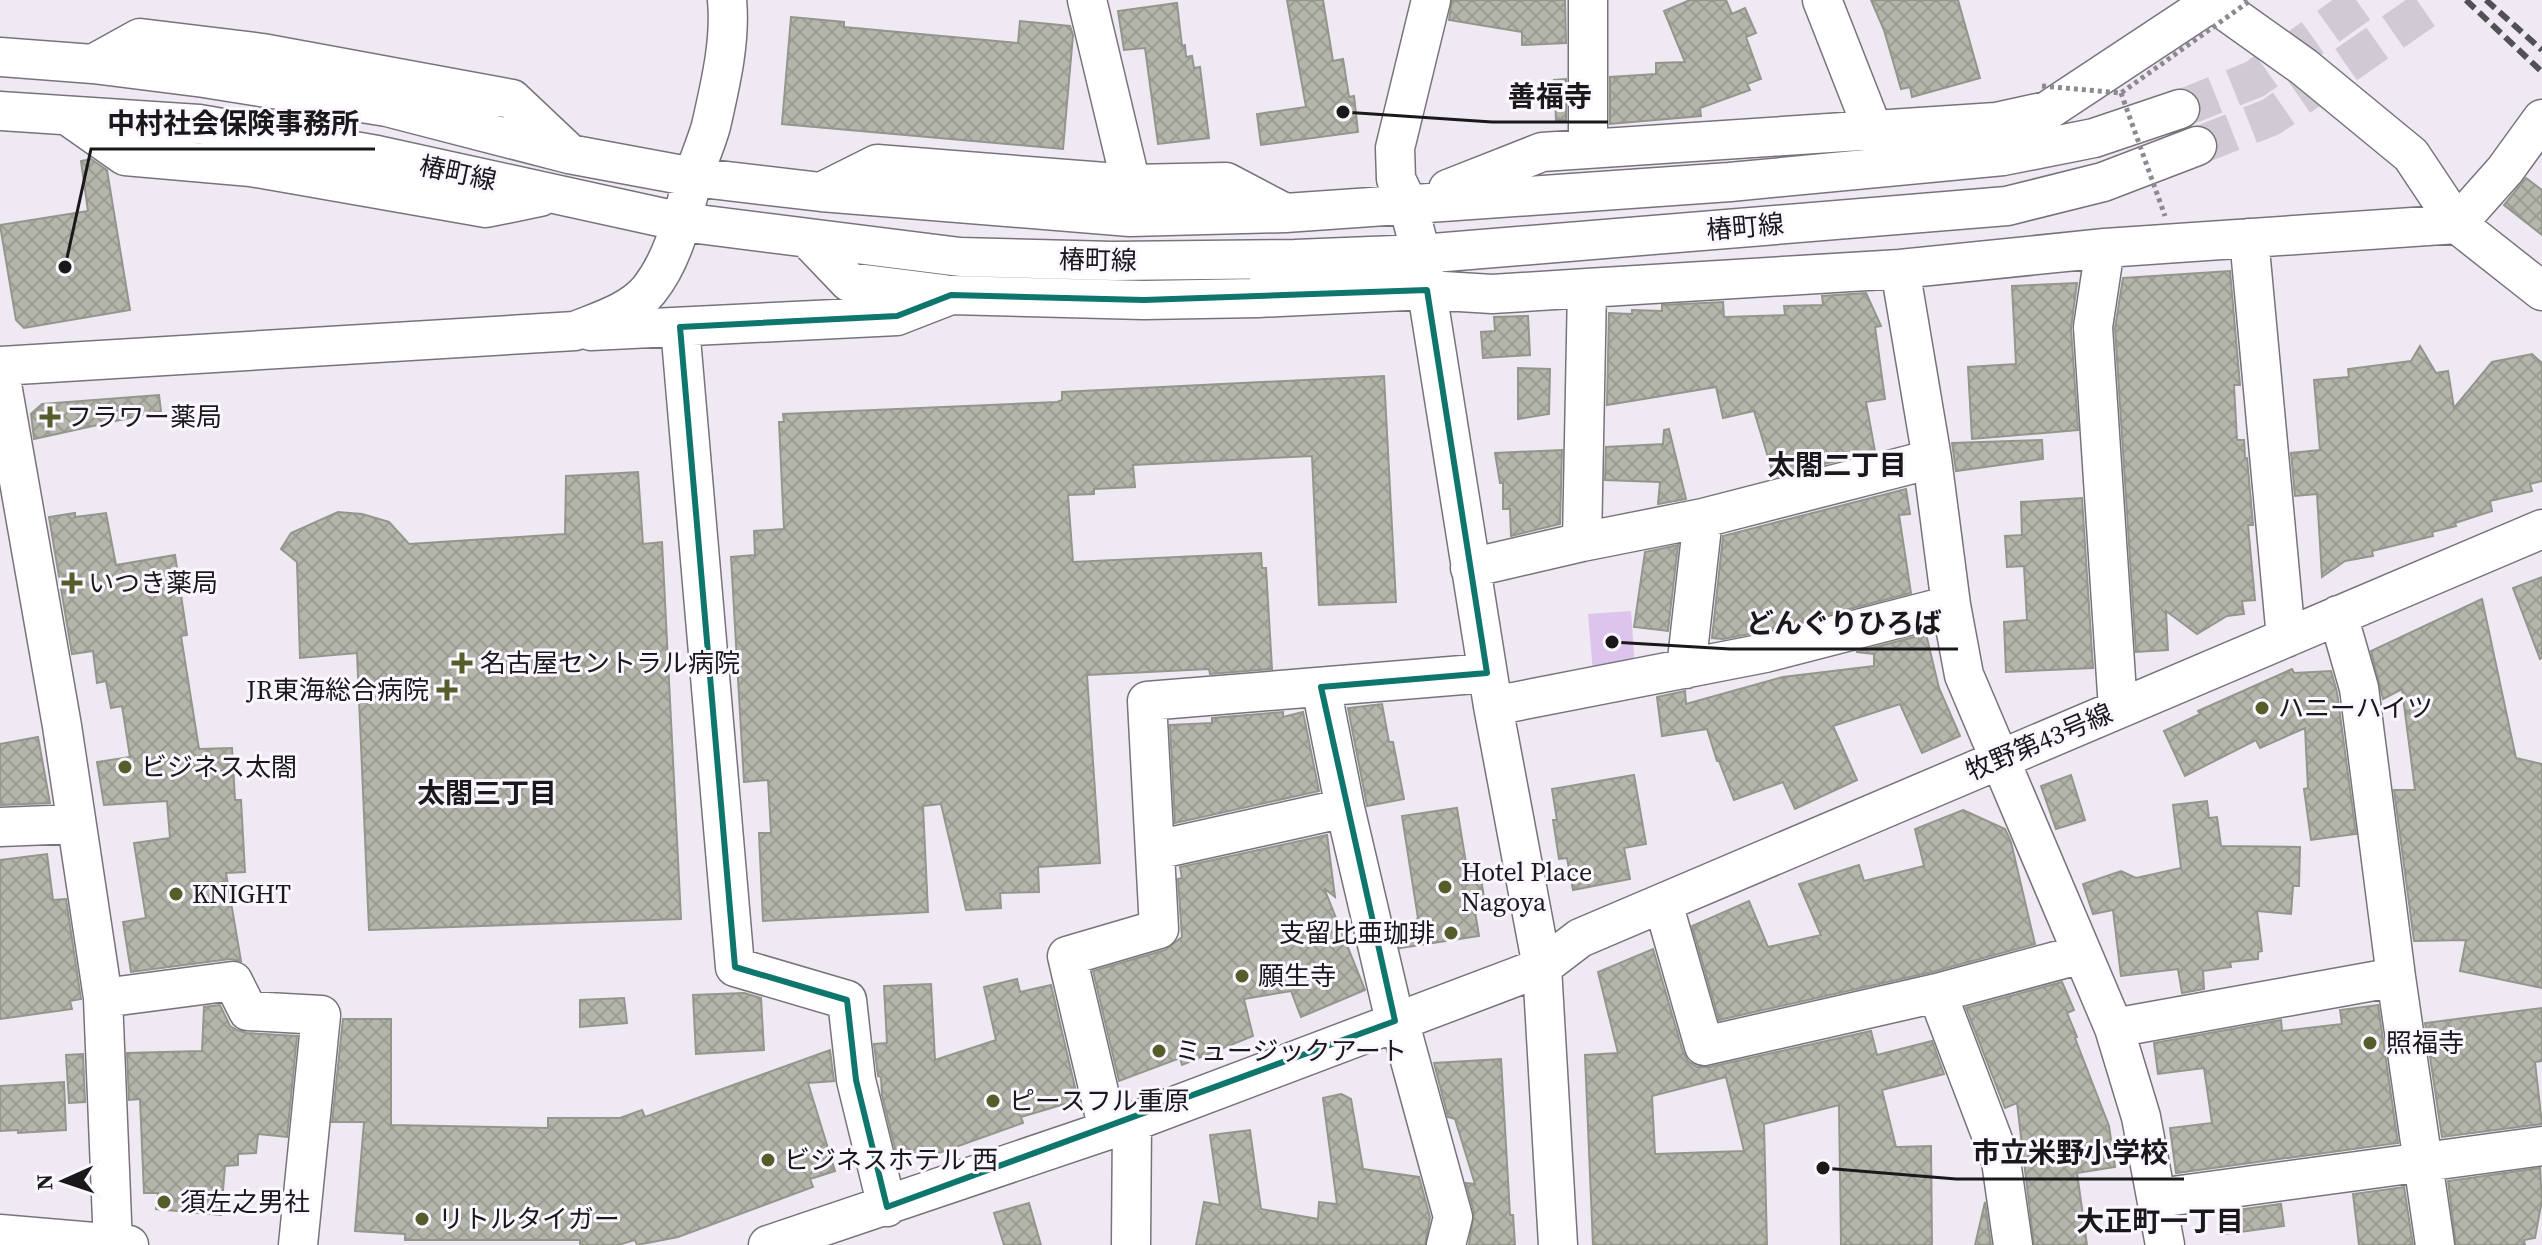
<svg xmlns="http://www.w3.org/2000/svg" width="2542" height="1245" font-family="'Source Serif 4','Noto Sans JP',serif">
<style>
.green{fill:#dcc4ec}
.building{fill:url(#building-cross-hatch);stroke:#94968c;stroke-width:2;fill-rule:evenodd}
.lines{fill:none;stroke-linecap:round;stroke-linejoin:round}
.minor-tunnel{stroke:#cfcad3;stroke-width:38;stroke-dasharray:38 19;stroke-linecap:butt}
.minor-casing{stroke:#78737b;stroke-width:41}
.minor{stroke:#fff;stroke-width:38}
.rail{stroke:#535055;stroke-width:6;stroke-dasharray:12 6;stroke-linecap:butt}
.path-bridge{stroke:#8e8990;stroke-width:5;stroke-dasharray:4 4;stroke-linecap:butt}
.marked{fill:none;stroke:#0f766e;stroke-width:6;stroke-linejoin:round}
.poi-dot{fill:#565d2b;stroke:#fcf7ff;stroke-width:3}
.labels{text-anchor:middle;dominant-baseline:central;stroke-width:6;stroke-linejoin:round;paint-order:stroke}
.street-label{font-size:26px;fill:#1a181b;stroke:#fcf7ff}
.poi-label{font-size:26px;fill:#1a181b;stroke:#fcf7ff;text-anchor:start}
.neighbourhood-label{font-size:28px;font-weight:bold;fill:#1a181b;stroke:#fcf7ff}
.leader{fill:none;stroke:#1a181b;stroke-width:3}
.callout-dot{fill:#1a181b;stroke:#fcf7ff;stroke-width:3}
.callout-label{font-size:28px;text-anchor:middle;font-weight:bold;fill:#1a181b;stroke:#fcf7ff;stroke-width:6;stroke-linejoin:round;paint-order:stroke}
</style>
<defs>
<pattern id="building-cross-hatch" width="8" height="8" patternUnits="userSpaceOnUse" patternTransform="scale(2)"><rect width="8" height="8" fill="#b4b6ac"/><path d="M0 0l8 8M0 8l8-8" fill="none" stroke="#9a9c93"/></pattern>
</defs>
<rect width="100%" height="100%" fill="#efe9f3"/>
<path class="green" d="M1631,611L1635,669L1593,672L1588,614Z"/>
<path class="building" d="M1287,0H1323L1333,61L1343,59L1349,97L1354,96L1358,132L1261,145L1257,114L1306,107Z
M1452,0H1565L1566,43L1522,45V32L1449,20Z
M1690,0H1726L1732,14L1745,8L1756,33L1746,37L1761,79L1747,84L1750,90L1700,108L1701,116L1610,124V77L1656,74V63L1685,62L1664,11Z
M1871,0H1958L1980,78L1912,97L1910,87L1901,89L1884,30Z
M1177,3L1182,46L1185,45L1186,57L1192,56L1194,68L1200,67L1209,138L1158,144L1145,48L1124,50L1118,11Z
M791,17L844,22V27L1018,43L1020,21L1070,26L1073,35L1063,149L782,124Z
M1566,79V120H1556L1554,80Z
M91,159L107,170L130,310L24,328L16,320L0,225L88,211L81,161Z
M2526,178L2542,190V235L2504,205Z
M2230,271L2240,385H2234L2237,440H2244L2245,458H2247L2253,525H2248L2255,600L2242,601L2244,614L2227,616L2197,634L2166,611L2168,650L2136,652L2115,328L2123,278Z
M2077,283L2071,328L2078,430L1972,439L1968,367L2016,364L2012,286Z
M1866,293L1881,326L1875,327L1885,399L1866,402L1875,451L1774,477L1754,411L1723,418L1716,387L1607,405L1609,313L1632,314V310L1662,311V305L1723,302L1724,317L1785,315L1784,306L1823,305L1822,296Z
M1528,316L1530,355L1483,358L1481,332L1495,331L1494,317Z
M2420,346L2436,373L2448,371L2454,408L2492,362L2532,354L2542,363V481L2530,484L2532,491L2490,501L2492,511L2455,523L2456,526L2432,532L2433,536L2372,551L2373,556L2345,561L2322,577L2317,494L2295,496L2291,453L2320,450L2314,380L2349,377L2348,369L2411,361Z
M1518,368L1550,369L1549,414L1518,419Z
M1384,376L1396,602L1319,605L1312,456L1133,465L1135,487L1094,489V494L1068,495L1073,562L1261,553L1262,568H1266L1272,669L1210,674L1209,669L1087,675L1100,863L1038,867L1039,892L1000,893L1001,908L966,910L941,804L923,806L928,912L763,921L759,833H771L768,780L744,782L731,557L755,555L754,531L784,529L779,422H784L783,414L1057,402L1062,400V392Z
M159,395L161,411L34,439L31,414L42,404Z
M1669,429L1686,499L1658,504L1660,482L1605,480L1606,447L1663,444L1664,430Z
M2042,440L2043,459L1956,471L1952,443Z
M1562,450L1560,524L1511,536L1510,509H1503V483H1500L1495,453Z
M638,472L643,544L662,542L681,919L369,930L357,653L300,658L297,562L281,549L291,533L338,512L362,514L389,522L409,544L565,534L566,476Z
M1906,489L1910,514L1899,515L1911,593L1760,632L1723,639L1712,638L1723,536Z
M2082,498L2093,668L2006,672L2004,622L2027,620L2024,566L2007,567L2005,536L2022,535L2021,502Z
M75,513V517L106,513L116,565L175,555L187,635L181,636L199,749L232,748L235,800H241L245,872L226,873L241,961L230,959L131,972L123,922L146,918L134,843L170,838L167,801L104,805L97,762L130,757L122,706L111,708L106,681L97,683L93,651L72,654L49,517Z
M1678,545L1668,631L1634,627L1645,552Z
M2542,577V658L2540,659L2513,588Z
M2482,599L2516,758L2542,764V988L2460,971L2466,940L2414,941L2394,790H2415L2402,689L2383,699L2371,651Z
M1926,634L1939,688L1960,736L1922,753L1900,704L1833,726L1857,780L1795,809L1783,782L1734,800L1719,761H1717L1707,729L1662,736L1657,697L1685,691L1686,704L1783,677L1874,666V654L1856,652Z
M2292,669L2294,673L2331,671L2337,692L2356,834L2311,840L2304,789L2308,788L2305,728L2260,748L2256,740L2185,776L2164,731L2200,714L2198,711Z
M1382,704L1389,742H1393L1404,799L1367,806L1348,708Z
M1283,712V717L1303,712L1319,791L1175,823L1170,725L1212,723V718Z
M38,737L50,803L0,805V744Z
M1634,775L1646,844L1624,848L1630,879L1573,890L1567,858L1559,859L1553,820H1557L1552,789Z
M2071,775L2085,820L2056,829L2041,786Z
M2207,801L2209,818L2217,817L2221,846L2300,847L2299,886H2293L2291,914L2257,911L2262,951L2258,952V959L2230,962L2231,967L2203,971L2204,989L2182,993L2178,969L2121,976L2113,910L2093,914L2083,884L2121,871L2136,878L2181,868L2173,805Z
M1457,808L1466,863L1478,861L1484,897L1473,899L1479,936L1400,948L1399,940L1418,918L1402,816Z
M1963,810L2005,829L2011,842L2035,944L1932,972L1719,1020L1692,926L1749,901L1768,947L1821,935L1799,884L1859,865L1864,881L1924,866L1915,829Z
M1327,835L1335,897L1324,888L1365,990L1301,1017L1291,991L1244,999L1253,1036L1182,1065L1180,1058L1119,1081L1093,971L1165,950L1182,937L1178,879L1182,878L1180,867Z
M47,854L53,900L66,899L81,999L70,1001L72,1009L0,1019V860Z
M1653,949L1683,1052L1688,1061L1697,1067H1709L1871,1031L1877,1055L1932,1041L1944,1074L1882,1090L1896,1147L1931,1146L1932,1245H1841L1839,1105L1764,1124L1767,1245H1593L1585,1055L1618,1053L1598,972ZM1726,1077L1744,1151L1655,1154L1652,1096Z
M1017,979L1020,992L1051,985L1078,1100L1021,1117L1023,1123L933,1155V1150L898,1161L882,1095L881,1077L878,1076L874,1044L887,1043L884,986L931,984L935,1060L996,1040L984,987Z
M2062,982L2074,1010L2067,1013L2077,1037L2075,1038L2109,1126L2115,1167L2077,1173L2087,1245H2034L2017,1103L2005,1108L1966,1008Z
M744,993L761,998L764,1050L696,1054L693,995Z
M624,998L627,1023L580,1027V1000Z
M220,1005L230,1026L237,1030L247,1033L297,1036L287,1137L258,1134L256,1153L238,1154V1165L225,1166L221,1215L156,1209L158,1193H144L140,1099L129,1100L127,1053L202,1051L204,1007Z
M2378,1005L2398,1143L2176,1173L2170,1128L2212,1123L2204,1068L2158,1074L2154,1043L2281,1020L2282,1031L2342,1024L2340,1010Z
M2542,1008V1061L2535,1062L2542,1124L2442,1137L2425,1023Z
M343,1019H391V1125L548,1128V1118H620L642,1110L645,1117L830,1050L834,1081L808,1083L835,1171L810,1179L813,1187L678,1237L637,1245L635,1240L618,1245H580V1240H405V1234L355,1231L364,1122H332Z
M83,1054L85,1102L69,1103L66,1055Z
M1501,1059L1510,1215H1513L1515,1245H1469L1474,1212L1466,1183L1475,1184L1455,1119L1448,1117L1434,1063Z
M64,1082L66,1130L18,1133V1130L0,1131V1086Z
M1341,1094L1351,1099L1363,1169L1419,1177L1430,1217L1425,1245H1196L1204,1202L1220,1205L1210,1135L1250,1130L1261,1209L1318,1219L1319,1202L1337,1204L1323,1098Z
M2540,1168L2542,1200L2535,1238L2524,1240L2525,1245H2456L2448,1181Z
M2404,1187L2413,1245H2359L2353,1194Z
M1985,1202L1991,1245H1975Z
M1029,1203L1041,1245H1004L994,1213Z
M2281,1204L2284,1226L2225,1234L2222,1212Z"/>
<g class="lines">
<path class="minor-tunnel" d="M2180,109L2255,79L2365,0
M2197,146L2271,117L2439,0"/>
<g class="minor-casing">
<path id="minor" d="M1087,0L1131,184
M1431,0L1395,148L1396,179L1408,204L1421,254L1493,706L1542,967L1558,1245
M1822,0L1873,130
M2210,0L2304,67L2411,155L2457,224L2542,291
M0,57L93,64L204,78L387,107L569,154L693,177L821,192L1130,217L1285,213L1730,182L2003,156L2094,138L2180,109
M93,64L140,38L262,53L512,99L566,150
M0,111L199,124L377,155L682,222L960,257L1113,261L1295,259L1421,254L2007,206L2103,182L2197,146
M68,116L125,156L251,167L486,208L540,197
M1588,149V0
M1448,189L1542,152L1996,122L2047,111L2212,2
M821,192L877,164L1131,184L1226,182L1283,212
M807,238L849,282L944,294
M2249,238L2286,638
M2105,248L2093,327L2118,709
M1900,269L1932,459L1951,605L1964,675L2114,1028L2141,1117L2165,1245
M1258,298L1427,290L1492,294L1587,288L1900,269L2105,248L2457,224L2505,170L2542,119
M680,327L735,967L847,1000L856,1080L887,1207
M591,331L897,316L951,295L1144,300L1258,298L1274,282
M0,366L575,331C599,321 631,312 649,290C675,257 682,218 693,178C698,161 706,144 711,126C720,86 731,41 727,0
M0,373L62,726L103,998L113,1245
M1582,542L1587,288
M1470,568L1582,542L1703,518L1932,459
M2338,615L2359,688L2396,977L2435,1245
M1686,669L1703,518
M1321,687L1345,808L1395,1021
M1493,706L1765,653L1951,605
M0,827L75,824
M1156,850L1345,808
M1663,903L1704,1046L1937,993L2082,954
M1937,993L2001,1161L2013,1245
M103,998L233,981L248,1011L321,1015L298,1245
M1399,1020L1453,1217L1446,1245
M2114,1028L2396,977
M1108,1130L1067,956L1159,929L1147,701L1487,673
M2158,1198L2542,1146
M0,1234L129,1245
M768,1245L1132,1122L1542,967L1580,938L2542,529
M1131,1245L1132,1122"/>
</g>
<use href="#minor" class="minor"/>
<path class="rail" d="M2466,0L2542,72
M2486,0L2542,50"/>
<path class="path-bridge" d="M2042,86L2121,93L2251,0
M2121,93L2165,216"/>
</g>
<path class="marked" d="M1427,290L1487,673L1321,687L1395,1021L887,1207L856,1080L847,1000L735,967L680,327L897,316L951,295L1144,300Z"/>
<g class="poi-dot">
<path d="M46 405h8v8h8v8h-8v8h-8v-8h-8v-8h8z"/>
<path d="M68 571h8v8h8v8h-8v8h-8v-8h-8v-8h8z"/>
<path d="M458 651h8v8h8v8h-8v8h-8v-8h-8v-8h8z"/>
<path d="M443 678h8v8h8v8h-8v8h-8v-8h-8v-8h8z"/>
<circle cx="2262" cy="708" r="8"/>
<circle cx="125" cy="767" r="8"/>
<circle cx="1445" cy="887" r="8"/>
<circle cx="176" cy="894" r="8"/>
<circle cx="1451" cy="933" r="8"/>
<circle cx="1242" cy="976" r="8"/>
<circle cx="2370" cy="1043" r="8"/>
<circle cx="1159" cy="1051" r="8"/>
<circle cx="993" cy="1101" r="8"/>
<circle cx="768" cy="1160" r="8"/>
<circle cx="164" cy="1202" r="8"/>
<circle cx="422" cy="1219" r="8"/>
</g>
<g class="labels">
<g class="street-label">
<text transform="translate(458 173) rotate(12)">椿町線</text>
<text transform="translate(1745 227) rotate(-5)">椿町線</text>
<text transform="translate(1098 260) rotate(1)">椿町線</text>
<text transform="translate(2039 742) rotate(-23)">牧野第43号線</text>
</g>
<g class="poi-label">
<text x="66" y="417">フラワー薬局</text>
<text x="88" y="583">いつき薬局</text>
<text x="480" y="663">名古屋セントラル病院</text>
<text x="429" y="690" text-anchor="end">JR東海総合病院</text>
<text x="2278" y="708">ハニーハイツ</text>
<text x="141" y="767">ビジネス太閤</text>
<text x="1461" y="872">Hotel Place<tspan x="1461" dy="30">Nagoya</tspan></text>
<text x="192" y="894">KNIGHT</text>
<text x="1435" y="933" text-anchor="end">支留比亜珈琲</text>
<text x="1258" y="976">願生寺</text>
<text x="2386" y="1043">照福寺</text>
<text x="1175" y="1051">ミュージックアート</text>
<text x="1009" y="1101">ピースフル重原</text>
<text x="784" y="1160">ビジネスホテル 西</text>
<text x="180" y="1202">須左之男社</text>
<text x="438" y="1219">リトルタイガー</text>
</g>
<g class="neighbourhood-label">
<text x="1837" y="465">太閤二丁目</text>
<text x="487" y="793">太閤三丁目</text>
<text x="2160" y="1221">大正町一丁目</text>
</g>
</g>
<path class="leader" d="M1343 112L1492 122H1608M65 267L91 149H375M1612 642L1730 649H1958M1823 1168L1956 1179H2184"/>
<g class="callout-dot">
<circle cx="1343" cy="112" r="8"/>
<circle cx="65" cy="267" r="8"/>
<circle cx="1612" cy="642" r="8"/>
<circle cx="1823" cy="1168" r="8"/>
</g>
<g class="callout-label">
<text x="1550" y="106">善福寺</text>
<text x="233" y="133">中村社会保険事務所</text>
<text x="1844" y="633">どんぐりひろば</text>
<text x="2070" y="1162">市立米野小学校</text>
</g>
<g transform="translate(64 1181) rotate(267)" stroke="#fcf7ff" stroke-width="6" paint-order="stroke">
<path d="M0-6L14 30L0 20L-14 30Z" fill="#1a181b"/>
<text y="-12" font-size="22" font-weight="bold" text-anchor="middle" fill="#1a181b">N</text>
</g>
</svg>
